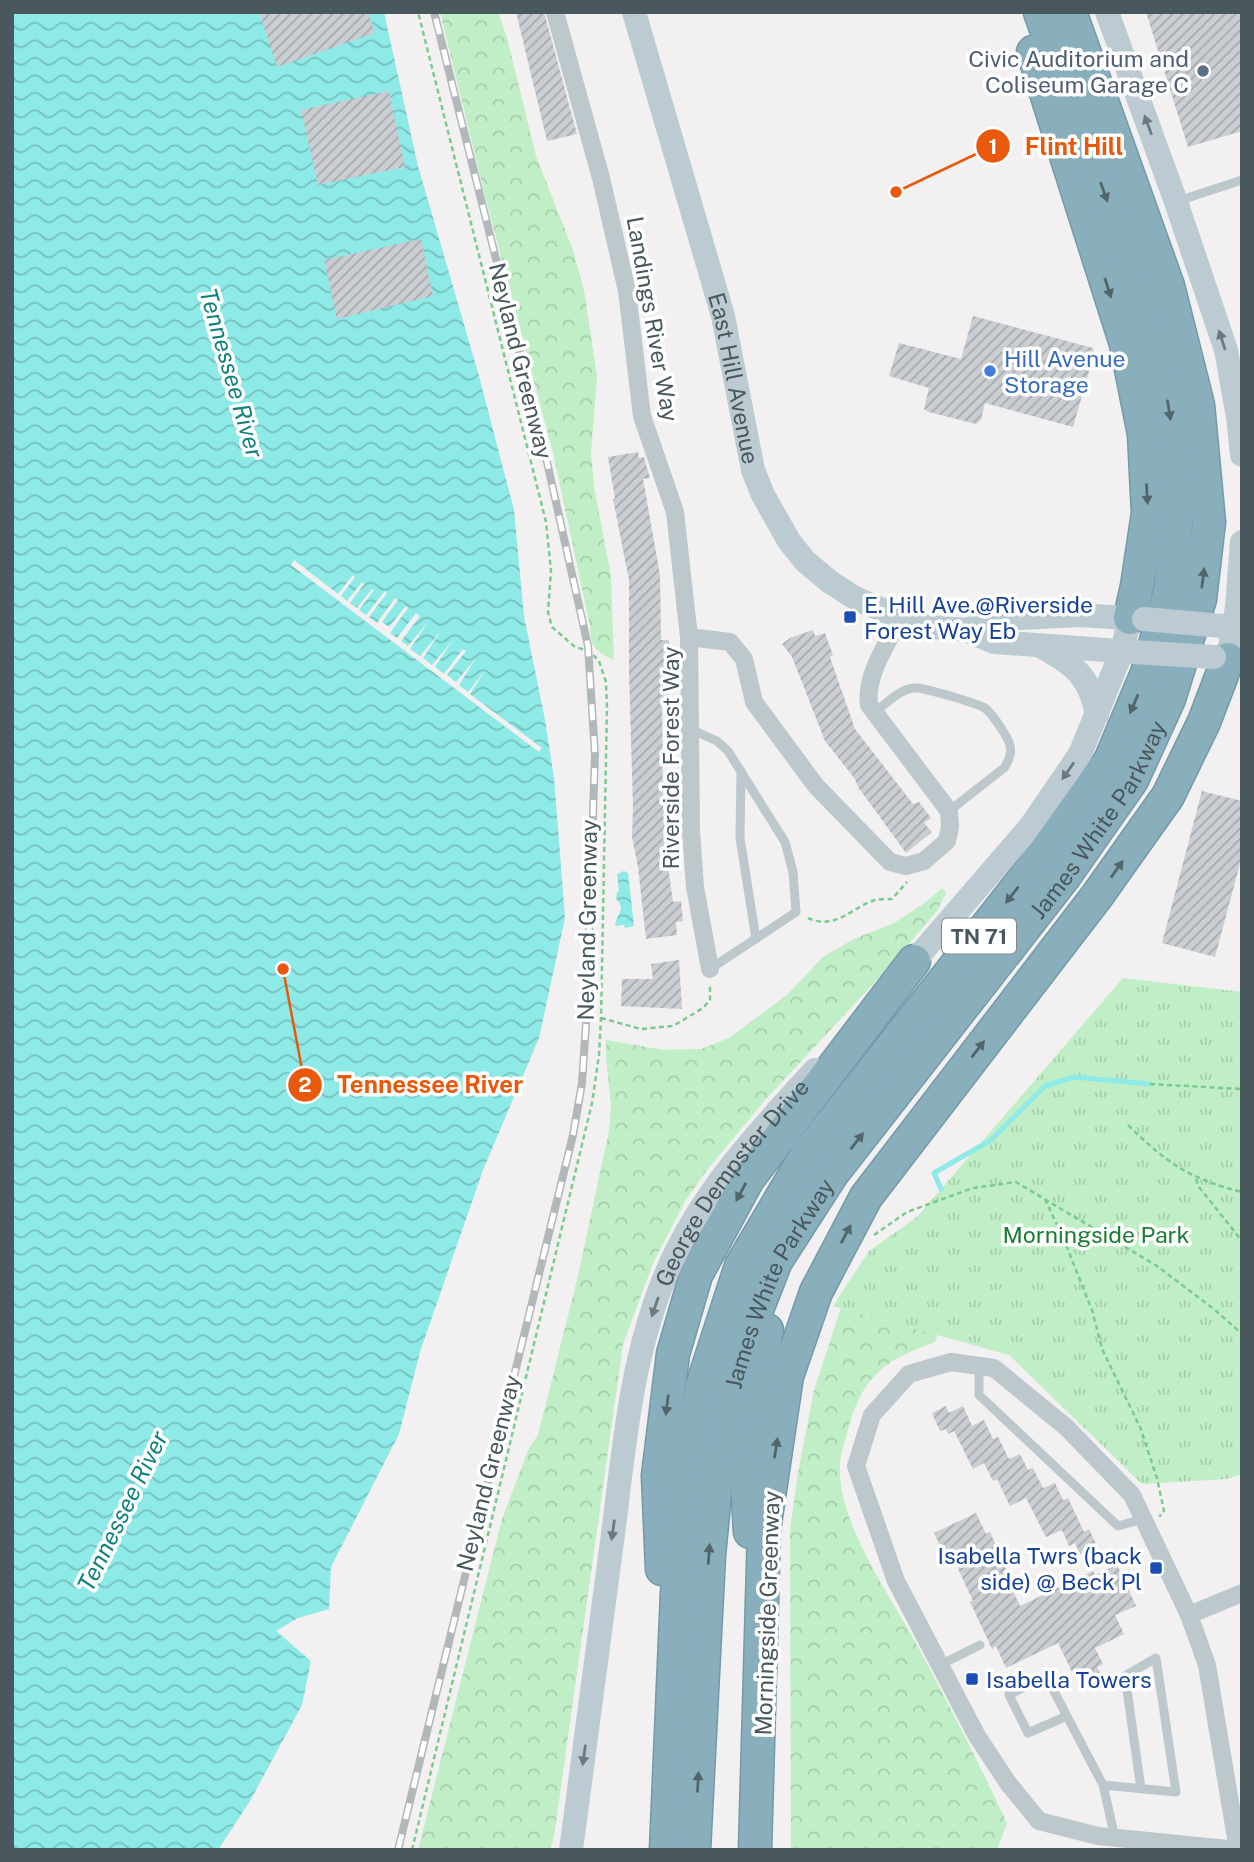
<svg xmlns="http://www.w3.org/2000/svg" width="1254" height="1862" font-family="'Public Sans',sans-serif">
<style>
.forest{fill:url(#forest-crowns)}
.park{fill:url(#park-tufts)}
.water{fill:url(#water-waves)}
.pier{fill:#f2f0f0}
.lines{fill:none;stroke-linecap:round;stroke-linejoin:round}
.stream{stroke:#8eeae6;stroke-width:5}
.building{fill:url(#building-hatch)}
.highway-casing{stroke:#749aa9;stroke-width:35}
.path{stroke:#79cb8e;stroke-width:2.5;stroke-dasharray:5 3.5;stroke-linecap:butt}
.lane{stroke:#bcc8cc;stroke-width:9}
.street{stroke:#bcc8cc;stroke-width:18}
.secondary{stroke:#bccbd1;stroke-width:24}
.highway{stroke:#89afbd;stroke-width:32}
.rail-casing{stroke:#b2b7ba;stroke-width:8}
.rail{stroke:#fff;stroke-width:5;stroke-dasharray:16;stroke-linecap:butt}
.secondary-bridge{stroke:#bccbd1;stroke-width:24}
.oneway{fill:#6b7a80}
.oneway2{fill:#52656b}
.service-dot{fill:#5c6f8a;stroke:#fff;stroke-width:2.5}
.shop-dot{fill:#3f7fe0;stroke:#fff;stroke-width:2.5}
.transit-dot{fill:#1a4fb4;stroke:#fff;stroke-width:2.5}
.labels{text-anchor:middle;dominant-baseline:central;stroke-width:7;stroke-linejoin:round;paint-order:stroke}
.shield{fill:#fff;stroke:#7f8a8e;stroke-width:2}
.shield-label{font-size:21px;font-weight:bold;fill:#48585d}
.service-label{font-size:23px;fill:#4e5e75;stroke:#fff;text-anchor:end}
.street-label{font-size:23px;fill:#48585d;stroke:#fff}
.shop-label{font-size:23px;fill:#366cbe;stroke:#fff;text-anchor:start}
.transit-label{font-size:23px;fill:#164399;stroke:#fff;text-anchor:start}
.park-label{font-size:23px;fill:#1a7d33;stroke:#fff}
.water-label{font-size:24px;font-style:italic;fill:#11827e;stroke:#fff}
.leader{fill:none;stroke:#e8590c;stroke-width:2.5}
.callout-dot{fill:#e8590c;stroke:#fff;stroke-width:2.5}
.mark-label{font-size:21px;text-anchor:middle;font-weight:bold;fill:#fff}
.callout-label{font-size:24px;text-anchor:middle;font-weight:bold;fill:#e8590c;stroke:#fff;stroke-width:7;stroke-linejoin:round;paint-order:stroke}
</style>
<defs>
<pattern id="forest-crowns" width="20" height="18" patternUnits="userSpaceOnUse" patternTransform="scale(1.75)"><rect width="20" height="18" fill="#c0eec6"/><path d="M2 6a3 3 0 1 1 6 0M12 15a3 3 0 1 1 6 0" fill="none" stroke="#a6ceac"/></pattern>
<pattern id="park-tufts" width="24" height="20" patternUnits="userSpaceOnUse" patternTransform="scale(1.75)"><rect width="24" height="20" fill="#c0eec6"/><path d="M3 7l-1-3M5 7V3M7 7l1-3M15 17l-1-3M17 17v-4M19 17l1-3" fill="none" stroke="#a6ceac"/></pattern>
<pattern id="water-waves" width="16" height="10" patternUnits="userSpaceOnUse" patternTransform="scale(1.75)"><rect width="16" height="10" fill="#8eeae6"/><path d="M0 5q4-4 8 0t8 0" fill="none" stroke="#76c0be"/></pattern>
<pattern id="building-hatch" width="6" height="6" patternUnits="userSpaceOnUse" patternTransform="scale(1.75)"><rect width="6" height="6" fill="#caced2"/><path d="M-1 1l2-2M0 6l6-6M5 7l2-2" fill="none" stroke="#a6aaae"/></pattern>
</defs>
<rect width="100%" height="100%" fill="#f2f0f0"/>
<path class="forest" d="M440,12H498L507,38L536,156L573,250L584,290L597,377L591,452L594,487L611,576L614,660C594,651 591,647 590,626L554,457L485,196Z
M942,888L946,893L937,911L889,967L766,1099L707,1170L686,1200L654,1261L623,1344L554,1837L550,1850H418L502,1519L529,1448L538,1435L577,1280L609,1131L611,1105L606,1058V1040L664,1050L701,1049L729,1038L788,994L823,957L854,939L894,923L926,902Z
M841,1308L937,1335L935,1342C887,1359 863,1375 849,1426C846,1438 841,1451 840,1463C836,1522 891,1596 918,1647C949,1705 979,1763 1007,1823L997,1850H791L790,1530L798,1473L814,1390Z"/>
<path class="park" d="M1123,978L1242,992V1474L1227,1479L1142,1484L1009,1355L833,1306L869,1251L917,1217Z"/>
<path class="water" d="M12,12H384L418,166L479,376L514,510L524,616L545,720L554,778L565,918L539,1038L483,1170L420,1352L399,1434L331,1567L329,1609L298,1618L276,1631L311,1661L302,1705L250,1801L218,1850H12Z
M624,871L628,873L634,926L625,928L624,925L615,926C616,915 627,908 616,899L617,892L619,891L617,874Z"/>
<path class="pier" d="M294,560L338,594L353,575L355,577L341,596L347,601L362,582L364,584L350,603L357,608L372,589L374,590L359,610L366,615L385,591L387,593L369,617L377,623L395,598L398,600L382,622L389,627L406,606L408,608L390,633L397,638L416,613L420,616L401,641L408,646L428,622L410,649L420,656L441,631L423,658L432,665L453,640L435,667L444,674L463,649L466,651L447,675L456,682L476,658L459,685L468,692L486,669L470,694L542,748L539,752L291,565Z"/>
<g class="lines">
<path class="stream" d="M941,1189L934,1173L991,1140L1045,1086L1074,1077L1150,1084"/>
</g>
<path class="building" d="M259,12H368L375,33L277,67Z
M516,12H544L577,134L547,141Z
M1146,12H1242V131L1188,147Z
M389,91L405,167L318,185L301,110Z
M421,239L433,296L337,319L324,260Z
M973,316L1093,348L1094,354L1073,427L985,403L981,419L976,424L929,412L924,409L929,388L889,376L899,343L961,359Z
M638,452L639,458L644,457L650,478L643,479L660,575L661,640H669V696L662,697L663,809L666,810L667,832H663L673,902L681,901L683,921L676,922L677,935L646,939L638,867L632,837L633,807L629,672V580L613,499H615L608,457Z
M813,630L815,636L825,633L833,655L830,657L855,729L913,804L919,802L931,818L924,823L932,832L906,853L858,787L855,779L825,741L792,657L782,644L790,638Z
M1202,791L1242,801V856L1215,957L1162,943Z
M679,960L682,1009L621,1006L622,979H653L651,964Z
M946,1406L949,1413L963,1406L972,1426L984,1420L993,1439L998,1437L1009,1459L1020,1454L1028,1470L1033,1468L1043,1488L1055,1483L1063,1500L1068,1498L1084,1532L1089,1529L1097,1546L1080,1554L1075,1543L1069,1546L1062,1530L1046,1537L1026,1498L1010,1506L997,1479L993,1481L984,1463L973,1469L954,1431L948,1434L946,1429L940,1431L932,1413Z
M976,1513L986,1534L990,1532L1011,1579L1008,1580L1020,1606L1093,1571L1095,1575L1117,1565L1136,1606L1115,1615L1124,1634L1095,1648L1103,1664L1097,1667L1101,1675L1084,1684L1080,1675L1075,1678L1058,1643L1006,1668L996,1646L992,1649L970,1602L973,1601L949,1549L943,1552L934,1533Z"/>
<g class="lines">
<g class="highway-casing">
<g id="highway">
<path d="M1033,52L1126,344L1144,434L1148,513L1137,586L1130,618"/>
<path d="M750,1532L747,1479L749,1424L767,1330"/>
<path d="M662,1569L658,1476L673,1354L696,1275L748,1179L914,961"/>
<path d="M666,1850L677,1593L686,1477L702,1386L741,1266L806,1156L1042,856L1110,761L1147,673L1170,591L1178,504L1169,406L1133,272L1040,12"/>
<path id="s3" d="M694,1850L709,1555L718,1463L734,1379L751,1325L776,1261L832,1174L1064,877L1132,780L1169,699L1200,599L1209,522L1198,405L1168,286L1070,12"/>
<path d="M755,1850L764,1530L787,1376L816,1292L866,1197L1097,896L1168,796L1204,722L1228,659"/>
</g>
</g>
<path class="path" d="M808,918C835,931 852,907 875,900C880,899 887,899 892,899L907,882
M601,1018L641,1029L673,1026L703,1008L710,1000V986
M1150,1084L1242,1089
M1128,1125C1167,1163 1189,1179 1242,1192
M1196,1179L1199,1187L1242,1241
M1045,1199L1064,1240L1092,1310L1102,1349L1140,1427L1157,1478L1164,1511L1162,1515L1159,1516
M874,1235L907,1212L973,1188L1016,1182L1157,1266L1215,1310L1242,1334
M412,1850L592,1103L599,1055L601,1018L607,707L606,682L599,661L589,651L575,647L552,627L548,612L551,571L546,522L418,12"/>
<path class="lane" d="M1178,201L1242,180
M875,712C886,704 901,687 917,688C928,689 976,703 985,708C991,713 995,719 999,725C1010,741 1016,750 1004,768L949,811
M690,729L717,741L728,751L785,842L793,872L796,912L710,969
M741,771L740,838L756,939
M979,1366V1395L1118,1526L1143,1519
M940,1665L980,1645
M1067,1716L1028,1733L1009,1695L1046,1676L1103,1785L1115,1838
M1103,1785L1176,1792L1156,1658L1125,1676L1141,1789"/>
<path class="street" d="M555,12L601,178L627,291L642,416L675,512L689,637
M710,969L695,887L691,831L689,637L730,642L744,659L754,702L816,786L890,862L906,866L924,861L947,841L950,827L949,811L869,705C865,675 887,645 900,618
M1189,1615L1242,1593
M1238,1850L1207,1665L1189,1615L1132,1495L1066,1427L994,1368L951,1362L909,1374L872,1415L856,1466L896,1581L977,1736L1008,1783L1039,1821L1098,1836L1238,1850H1239"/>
<g class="secondary">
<path id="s1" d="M634,12L723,316L753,470L763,495L789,541L805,561L830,582L855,598L900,618L932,627L966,630L994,642L1133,652"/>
<path d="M1107,12L1176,202L1226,350L1238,417L1242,455"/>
<path d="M966,630L1000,619L1079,615L1144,619"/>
<path d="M1042,647C1075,665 1090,677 1097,715"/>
<path d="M1228,659L1237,607L1242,542"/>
<path d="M904,973L1030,827L1080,754L1122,651L1130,618"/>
<path id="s2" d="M571,1850C585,1744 599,1639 613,1534C624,1448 631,1360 664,1279C697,1197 756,1134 815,1070"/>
</g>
<use href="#highway" class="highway"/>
<g class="rail-casing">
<path id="rail" d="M398,1850L573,1135L582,1083L586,1024L593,814L595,755L588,646L547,462L434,12"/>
</g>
<use href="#rail" class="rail"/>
<path class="secondary-bridge" d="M1144,619L1222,626
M1133,652L1214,657"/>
</g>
<defs><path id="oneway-solid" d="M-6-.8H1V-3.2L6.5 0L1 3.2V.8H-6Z" transform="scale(1.75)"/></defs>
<g class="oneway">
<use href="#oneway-solid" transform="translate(1148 125) rotate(-110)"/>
<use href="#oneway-solid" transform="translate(1222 340) rotate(-108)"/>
<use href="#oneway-solid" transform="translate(1068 771) rotate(125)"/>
<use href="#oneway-solid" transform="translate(655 1307) rotate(109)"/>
<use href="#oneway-solid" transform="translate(613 1530) rotate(98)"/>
<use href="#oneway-solid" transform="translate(584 1755) rotate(98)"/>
</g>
<g class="oneway2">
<use href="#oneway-solid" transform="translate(1104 192) rotate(70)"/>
<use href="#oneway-solid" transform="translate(1108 288) rotate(72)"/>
<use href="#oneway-solid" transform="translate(1169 410) rotate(81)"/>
<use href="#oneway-solid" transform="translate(1147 494) rotate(87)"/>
<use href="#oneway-solid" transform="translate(1203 578) rotate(-83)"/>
<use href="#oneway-solid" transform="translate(1134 704) rotate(113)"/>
<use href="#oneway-solid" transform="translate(1117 869) rotate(-55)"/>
<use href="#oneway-solid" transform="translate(1012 895) rotate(128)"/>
<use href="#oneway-solid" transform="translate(978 1049) rotate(-52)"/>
<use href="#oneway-solid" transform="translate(857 1141) rotate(-52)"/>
<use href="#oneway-solid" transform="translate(741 1192) rotate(118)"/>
<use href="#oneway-solid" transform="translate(846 1234) rotate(-62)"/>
<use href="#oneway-solid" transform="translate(667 1405) rotate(97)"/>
<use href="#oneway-solid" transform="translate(776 1448) rotate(-81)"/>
<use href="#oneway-solid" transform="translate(709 1554) rotate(-86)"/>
<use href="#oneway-solid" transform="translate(698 1782) rotate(-87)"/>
</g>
<circle class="service-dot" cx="1203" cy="71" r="7"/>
<circle class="shop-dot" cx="990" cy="371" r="7"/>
<g class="transit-dot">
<rect x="843" y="610" width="14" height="14" rx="3.5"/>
<rect x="1149" y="1561" width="14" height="14" rx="3.5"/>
<rect x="965" y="1672" width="14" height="14" rx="3.5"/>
</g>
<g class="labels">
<rect class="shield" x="942" y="918.5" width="74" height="35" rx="5"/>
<g class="shield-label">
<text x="979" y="936">TN 71</text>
</g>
<g class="service-label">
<text x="1189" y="58">Civic Auditorium and<tspan x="1189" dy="26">Coliseum Garage C</tspan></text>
</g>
<g class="street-label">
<text transform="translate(653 319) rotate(80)">Landings River Way</text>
<text transform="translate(521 361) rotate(76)">Neyland Greenway</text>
<text stroke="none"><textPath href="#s1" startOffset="380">East Hill Avenue</textPath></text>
<text transform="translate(670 758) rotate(-90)">Riverside Forest Way</text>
<text stroke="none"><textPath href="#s3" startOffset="1146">James White Parkway</textPath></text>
<text transform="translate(587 920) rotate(-89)">Neyland Greenway</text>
<text stroke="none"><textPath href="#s2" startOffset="698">George Dempster Drive</textPath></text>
<text stroke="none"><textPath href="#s3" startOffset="579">James White Parkway</textPath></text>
<text transform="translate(488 1473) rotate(-76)">Neyland Greenway</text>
<text transform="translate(767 1613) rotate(-88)">Morningside Greenway</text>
</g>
<g class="shop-label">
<text x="1004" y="358">Hill Avenue<tspan x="1004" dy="26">Storage</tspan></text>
</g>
<g class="transit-label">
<text x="864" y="604">E. Hill Ave.@Riverside<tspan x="864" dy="26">Forest Way Eb</tspan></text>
<text x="1142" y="1555" text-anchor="end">Isabella Twrs (back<tspan x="1142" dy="26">side) @ Beck Pl</tspan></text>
<text x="986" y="1679">Isabella Towers</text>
</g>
<g class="park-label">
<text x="1096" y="1234">Morningside Park</text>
</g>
<g class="water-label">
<text transform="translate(232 373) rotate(74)">Tennessee River</text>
<text transform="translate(122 1511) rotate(-64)">Tennessee River</text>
</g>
</g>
<path class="leader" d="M896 192L993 146M283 969L305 1085"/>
<g class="callout-dot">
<circle cx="896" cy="192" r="7"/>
<circle cx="283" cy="969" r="7"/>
<circle cx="993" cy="146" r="18"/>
<circle cx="305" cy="1085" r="18"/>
</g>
<g class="mark-label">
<text x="993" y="154">1</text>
<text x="305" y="1092">2</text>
</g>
<g class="callout-label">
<text x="1074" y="155">Flint Hill</text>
<text x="430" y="1093">Tennessee River</text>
</g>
<rect width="1254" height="1862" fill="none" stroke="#48585d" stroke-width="28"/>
</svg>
